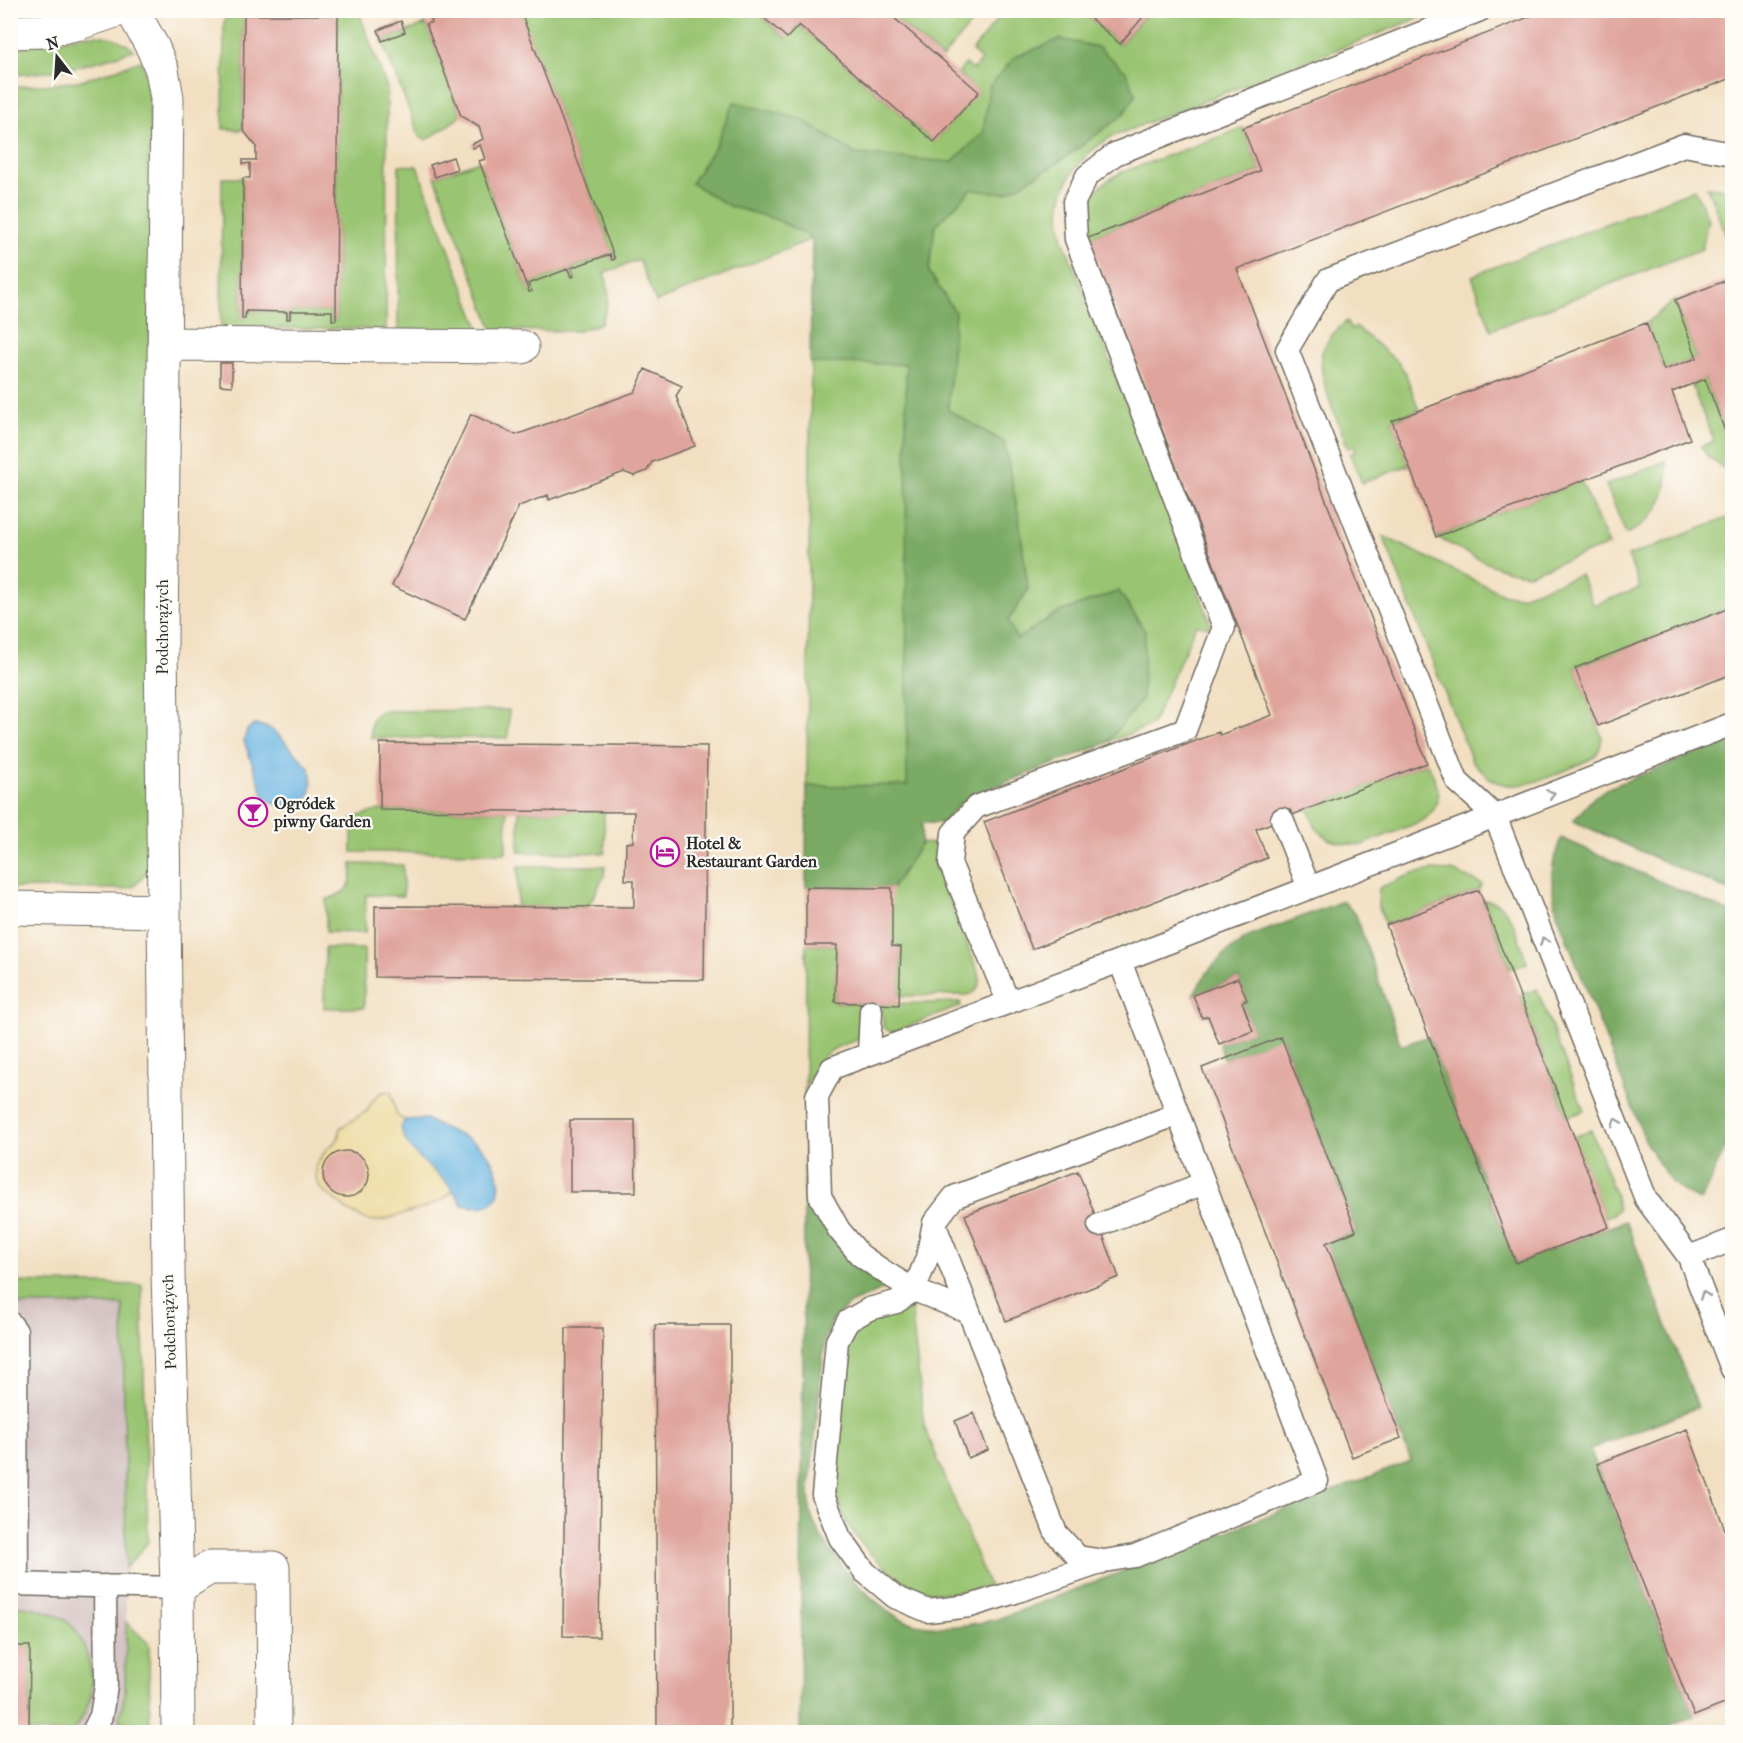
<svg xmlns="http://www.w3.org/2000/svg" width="1743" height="1743" font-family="'IM FELL French Canon',serif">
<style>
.industrial{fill:#d2bfbf}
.green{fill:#99c471;stroke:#62784e;stroke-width:1.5}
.forest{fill:#7aaa63;stroke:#526a47;stroke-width:1.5}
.sand{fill:#eeda9e;stroke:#8c8264;stroke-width:1.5}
.water{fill:#67b4e1;stroke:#497086;stroke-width:1.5}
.building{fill:#dfa49c}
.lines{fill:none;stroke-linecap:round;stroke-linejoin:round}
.lane-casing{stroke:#716a60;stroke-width:25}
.street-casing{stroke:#716a60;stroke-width:35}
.lane{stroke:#fff;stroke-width:22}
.street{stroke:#fff;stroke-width:33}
.oneway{stroke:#a0a0a0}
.labels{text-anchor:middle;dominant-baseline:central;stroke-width:4.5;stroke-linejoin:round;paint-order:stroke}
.street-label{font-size:16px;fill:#2b2b2b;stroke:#fdfcf7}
.poi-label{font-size:16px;font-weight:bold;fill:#2b2b2b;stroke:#fdfcf7;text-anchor:start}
</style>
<rect width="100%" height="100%" fill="#fdfcf7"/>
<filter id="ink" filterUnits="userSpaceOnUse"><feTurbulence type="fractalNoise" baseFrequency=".0167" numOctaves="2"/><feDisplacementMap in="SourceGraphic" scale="12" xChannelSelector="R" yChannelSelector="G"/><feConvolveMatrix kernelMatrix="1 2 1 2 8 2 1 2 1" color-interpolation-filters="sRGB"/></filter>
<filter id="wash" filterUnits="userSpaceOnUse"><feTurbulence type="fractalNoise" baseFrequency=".008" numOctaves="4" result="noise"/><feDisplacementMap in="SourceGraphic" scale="24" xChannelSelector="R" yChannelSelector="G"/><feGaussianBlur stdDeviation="1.35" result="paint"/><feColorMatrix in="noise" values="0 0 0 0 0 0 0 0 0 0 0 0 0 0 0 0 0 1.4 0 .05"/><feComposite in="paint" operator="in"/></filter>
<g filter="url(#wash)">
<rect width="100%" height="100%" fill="#f2dfc1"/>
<path class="industrial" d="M11,1282L142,1285L148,1542L126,1568V1621L149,1644L150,1732H11Z"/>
<path class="green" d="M230,10H351L353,15L359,13L387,88L386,329L221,328L222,178H243L242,319H245L246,311L287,312V319H290V311H332V320H336L338,16L244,15L243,130L223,129L224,22Z
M904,10L982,11L942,58L892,16L897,11Z
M520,11H755L786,38L799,25L934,142L978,92L958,73L966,64L973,70L981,60L972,51L1004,11H1081L1120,44L1149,11H1437L1113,136C1073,160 1052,192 1063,239L1209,618V627L1196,625L1152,725L971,796L960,804L942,823H922L921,843L939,844L937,855L939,871L980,977C980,987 977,992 967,995L899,996L901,947L892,946L806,887L812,239L656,302L639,260L604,273C612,295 609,302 601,323L579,331L493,330L435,177L479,161L529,292L531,291L528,284L568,269L571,277L574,276L571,268L610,254L612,260L615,259Z
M426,24L461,116L427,140L420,138L382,41Z
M88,35C106,34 120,38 134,50C90,65 57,73 11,75V51L15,48Z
M141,61L147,78L150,103L149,869L135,886L124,889L11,888V87L56,84L83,80Z
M1243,128L1260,171L1088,238C1087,201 1087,192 1120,173Z
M399,165L417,166L480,330H398Z
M1707,187L1732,189V236L1727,238Z
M1695,189L1708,219L1702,249L1491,330L1472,276Z
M1675,300L1697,358L1664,370L1646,323Z
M1347,321L1350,329L1356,327L1398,362L1405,372L1419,410L1392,421L1409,465L1362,483L1350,454L1356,451L1354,446L1348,448C1339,423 1317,379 1322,354C1325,340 1337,330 1347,321Z
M1705,379L1732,449V474L1708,457L1701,446L1714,441L1691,384Z
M1666,461C1670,496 1658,519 1626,534L1606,485Z
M1581,481L1609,545L1528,574C1495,572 1465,551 1436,537Z
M1730,517L1732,523V607L1575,668L1602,737L1600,748L1595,757C1569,768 1524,794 1497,782C1487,778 1479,769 1472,761L1383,536L1505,595L1521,596L1580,575L1594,605L1640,588L1628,556Z
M509,710L508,738H371C371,724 369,717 382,711Z
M1427,763L1435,779L1439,794L1434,809L1424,820L1362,845L1345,844L1328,839L1316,828L1308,808Z
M380,810L507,811L506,853L352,852V818Z
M519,811H604L605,853L519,852Z
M352,864L403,865V896L366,895L365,933L326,932V900C349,892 352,888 352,864Z
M518,866H605L604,876L588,907H517Z
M1432,870L1452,871L1482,884L1479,890L1386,925L1378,906L1379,888L1412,874Z
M1483,900C1512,899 1519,941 1527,963L1510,969Z
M806,945H837L835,1002L861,1004L858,1040C822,1050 823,1056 805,1087Z
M325,948L364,949V1008H324Z
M1537,989L1584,1111L1567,1117L1520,996Z
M960,1002L961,1006L893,1032L887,1030L883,1026L882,1004Z
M1591,1130L1616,1196L1618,1209L1613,1214L1605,1217L1574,1137Z
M11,1282L142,1285L148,1542L126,1568L123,1305H11Z
M911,1306L924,1425L989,1587C969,1590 947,1596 928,1591C898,1584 863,1550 847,1523C841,1512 837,1500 834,1488L844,1356C845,1350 846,1343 849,1337C860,1314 889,1312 911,1306Z
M11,1605C26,1605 55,1612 68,1622C83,1633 92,1667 92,1685C92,1701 82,1720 73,1732H29L30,1647L11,1646Z
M126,1622L149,1644L150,1732H141L142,1730L119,1720L125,1693Z"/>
<path class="forest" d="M1060,39L1098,47L1126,72L1136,95L1123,115L1056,164L1006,193L971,190L935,226L929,272L955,312L948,410L1004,442L1019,517L1028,590L1008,621L1017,639L1057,613L1119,591L1145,631L1142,699L1107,743L971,796L960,804L942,823H922L921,844L892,888L806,887L807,786L907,785L906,364L810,363L812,238L775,219L729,206L691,183L716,145L734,102L801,119L856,154L952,162L983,133L989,87L1015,57Z
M1732,739V892L1573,821L1593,798L1606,789Z
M1561,838L1732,913V1133L1701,1201L1684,1192L1671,1182L1647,1145L1558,916C1550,885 1549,868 1561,838Z
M1343,901L1356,915L1401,1046L1429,1036L1515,1263L1626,1221L1698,1407L1590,1449L1694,1716L1657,1732H800L805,1087L810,1193L822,1224L835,1240L889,1287L850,1304L832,1320L825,1339L809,1493C810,1501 809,1512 813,1520C826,1553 879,1616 915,1624C943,1630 970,1625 998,1619L1411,1461L1326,1243L1356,1231L1282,1038L1224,1059L1219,1044L1253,1031L1242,1002L1247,1000L1238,978L1193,995L1200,983L1210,969L1226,953L1246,938Z"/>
<path class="sand" d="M382,1092H391L397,1116L405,1120L401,1128C412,1157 435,1167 454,1190L442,1200L421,1209L379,1221L367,1220L350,1212L321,1189L316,1178V1165L326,1150L338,1139L340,1128L367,1111L374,1099Z"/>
<path class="water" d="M253,725C272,726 276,732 288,745C294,752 306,763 310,770C312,775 312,784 311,789C307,814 277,810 264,796L244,741L247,730Z
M426,1119C455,1138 481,1133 496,1170C500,1178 501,1189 497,1197C490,1210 474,1207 462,1205C449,1176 420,1166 406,1141C404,1137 402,1132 401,1128L405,1120Z"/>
<g id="blocks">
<path class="building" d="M427,10H520L615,259L612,260L610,254L571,268L574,276L571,277L568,269L528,284L532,291L529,292L479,161L485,159L480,145L473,148L472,144L483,139L479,127L461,116L426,24L432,22Z
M755,10H885L979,92L934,142L799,25L787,38Z
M1081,10H1149L1120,44Z
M1547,10H1732V78L1237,269L1427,763L1256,829L1267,858L1032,949L984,822L1219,732L1220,735L1272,715L1088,238L1260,171L1243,128Z
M244,15H338L336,320H332V311H290V319H287V312L246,311L245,319H242L243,178H250V163L243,164V160H256V146L243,130Z
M401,21L405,32L382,41L378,30Z
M453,157L457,169L435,177L430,165Z
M1732,278V449L1705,379L1672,392L1690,439L1436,537L1392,421L1646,323L1664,370L1697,358L1675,300Z
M220,363H232V386L220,385Z
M645,369L682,386L676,396L695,446L652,462L647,471L634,476L624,472L549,500L548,495L519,506L465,619L392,586L471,414L516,435L635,392Z
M1732,607V674L1598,726L1575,668Z
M380,743L707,746L704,980L375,977V906L634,907V880H625L626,843L633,842L634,812L380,810Z
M806,887L892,888V946L901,947L899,1005L835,1002L837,945H806Z
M1479,890L1609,1227L1516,1263L1386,925Z
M1238,978L1247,1000L1242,1002L1253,1031L1219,1044L1208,1016L1202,1018L1193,995Z
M1281,1037L1356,1231L1326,1243L1401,1438L1352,1457L1202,1068Z
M570,1120H635L636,1192H570Z
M323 1174a23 23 0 1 1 46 0a23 23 0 1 1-46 0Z
M1078,1171L1119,1277L1006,1321L965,1215Z
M655,1325H730V1732H657Z
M566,1328H603L599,1637L563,1636Z
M974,1413L988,1450L968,1458L955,1421Z
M1687,1429L1732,1548V1701L1694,1716L1597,1464Z
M10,1646H30L29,1732H10Z"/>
</g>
</g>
<g filter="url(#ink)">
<use href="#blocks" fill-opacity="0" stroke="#716a60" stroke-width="1.5"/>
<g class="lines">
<g class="lane-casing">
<path id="lane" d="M1732,724L1495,816L1646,1199L1689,1257L1732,1369
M1282,819L1309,888
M1008,1001L950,863L953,833L976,807L1185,730L1224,627L1076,239L1074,202L1087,176L1115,154L1480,10
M869,1054L871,1011
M934,1223L1056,1533L1078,1557L1104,1561L1135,1556L1317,1481L1120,961L1495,816L1457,781L1287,350L1328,280L1684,145L1732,154
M1099,1225L1204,1183
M1689,1257L1732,1240
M969,1312L914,1290L886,1273L860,1255L839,1230L820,1196L817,1096L832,1068L1120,961
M10,1323L16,1331L17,1584
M1100,1563L1015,1592L970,1606L928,1611L895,1597L865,1572L840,1538L823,1495L837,1341L848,1321L869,1309L896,1302L914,1290L927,1258L934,1223L954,1197L1178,1114
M10,1584L177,1588
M93,1732L101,1716L106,1686L105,1586"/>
</g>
<g class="street-casing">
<path id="street" d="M132,10L153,48L162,70L167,98L161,640L168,1273L177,1588L178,1732
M10,32L44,31L76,24L118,10
M164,344L522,347
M10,908L164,911
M177,1588L209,1568H273L274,1732"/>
</g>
<use href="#lane" class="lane"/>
<use href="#street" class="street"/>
</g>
<defs><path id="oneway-chevron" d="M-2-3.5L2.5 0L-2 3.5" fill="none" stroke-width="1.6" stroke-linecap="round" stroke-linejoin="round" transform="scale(1.5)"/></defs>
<g class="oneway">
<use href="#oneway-chevron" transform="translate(1551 794) rotate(-21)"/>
<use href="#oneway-chevron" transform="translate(1544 941) rotate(-112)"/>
<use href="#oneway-chevron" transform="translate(1616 1122) rotate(-112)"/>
<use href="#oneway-chevron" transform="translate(1704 1295) rotate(-111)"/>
</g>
</g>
<defs>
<g id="bar-ring" transform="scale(1.5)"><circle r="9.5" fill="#fdfcf7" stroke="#b5179e" stroke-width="1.5"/><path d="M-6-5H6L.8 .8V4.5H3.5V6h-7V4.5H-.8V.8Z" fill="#b5179e"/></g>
<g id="hotel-ring" transform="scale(1.5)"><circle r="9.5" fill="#fdfcf7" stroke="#b5179e" stroke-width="1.5"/><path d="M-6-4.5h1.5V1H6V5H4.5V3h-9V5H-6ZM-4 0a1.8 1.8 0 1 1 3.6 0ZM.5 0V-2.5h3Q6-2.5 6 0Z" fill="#b5179e"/></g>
</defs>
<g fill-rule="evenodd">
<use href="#bar-ring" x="253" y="812"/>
<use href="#hotel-ring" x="665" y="852"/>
</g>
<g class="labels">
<g class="street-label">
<text transform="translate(162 627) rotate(-90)">Podchorążych</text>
<text transform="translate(169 1322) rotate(-92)">Podchorążych</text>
</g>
<g class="poi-label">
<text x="274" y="803">Ogródek<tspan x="274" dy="18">piwny Garden</tspan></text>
<text x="686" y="843">Hotel &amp;<tspan x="686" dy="18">Restaurant Garden</tspan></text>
</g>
</g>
<rect width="1743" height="1743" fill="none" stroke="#fdfcf7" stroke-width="36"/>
<g transform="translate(57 57) rotate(343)" stroke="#fdfcf7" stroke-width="4.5" paint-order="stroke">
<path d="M0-4.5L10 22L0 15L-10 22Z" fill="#2b2b2b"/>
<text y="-9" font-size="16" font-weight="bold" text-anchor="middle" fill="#2b2b2b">N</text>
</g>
</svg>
